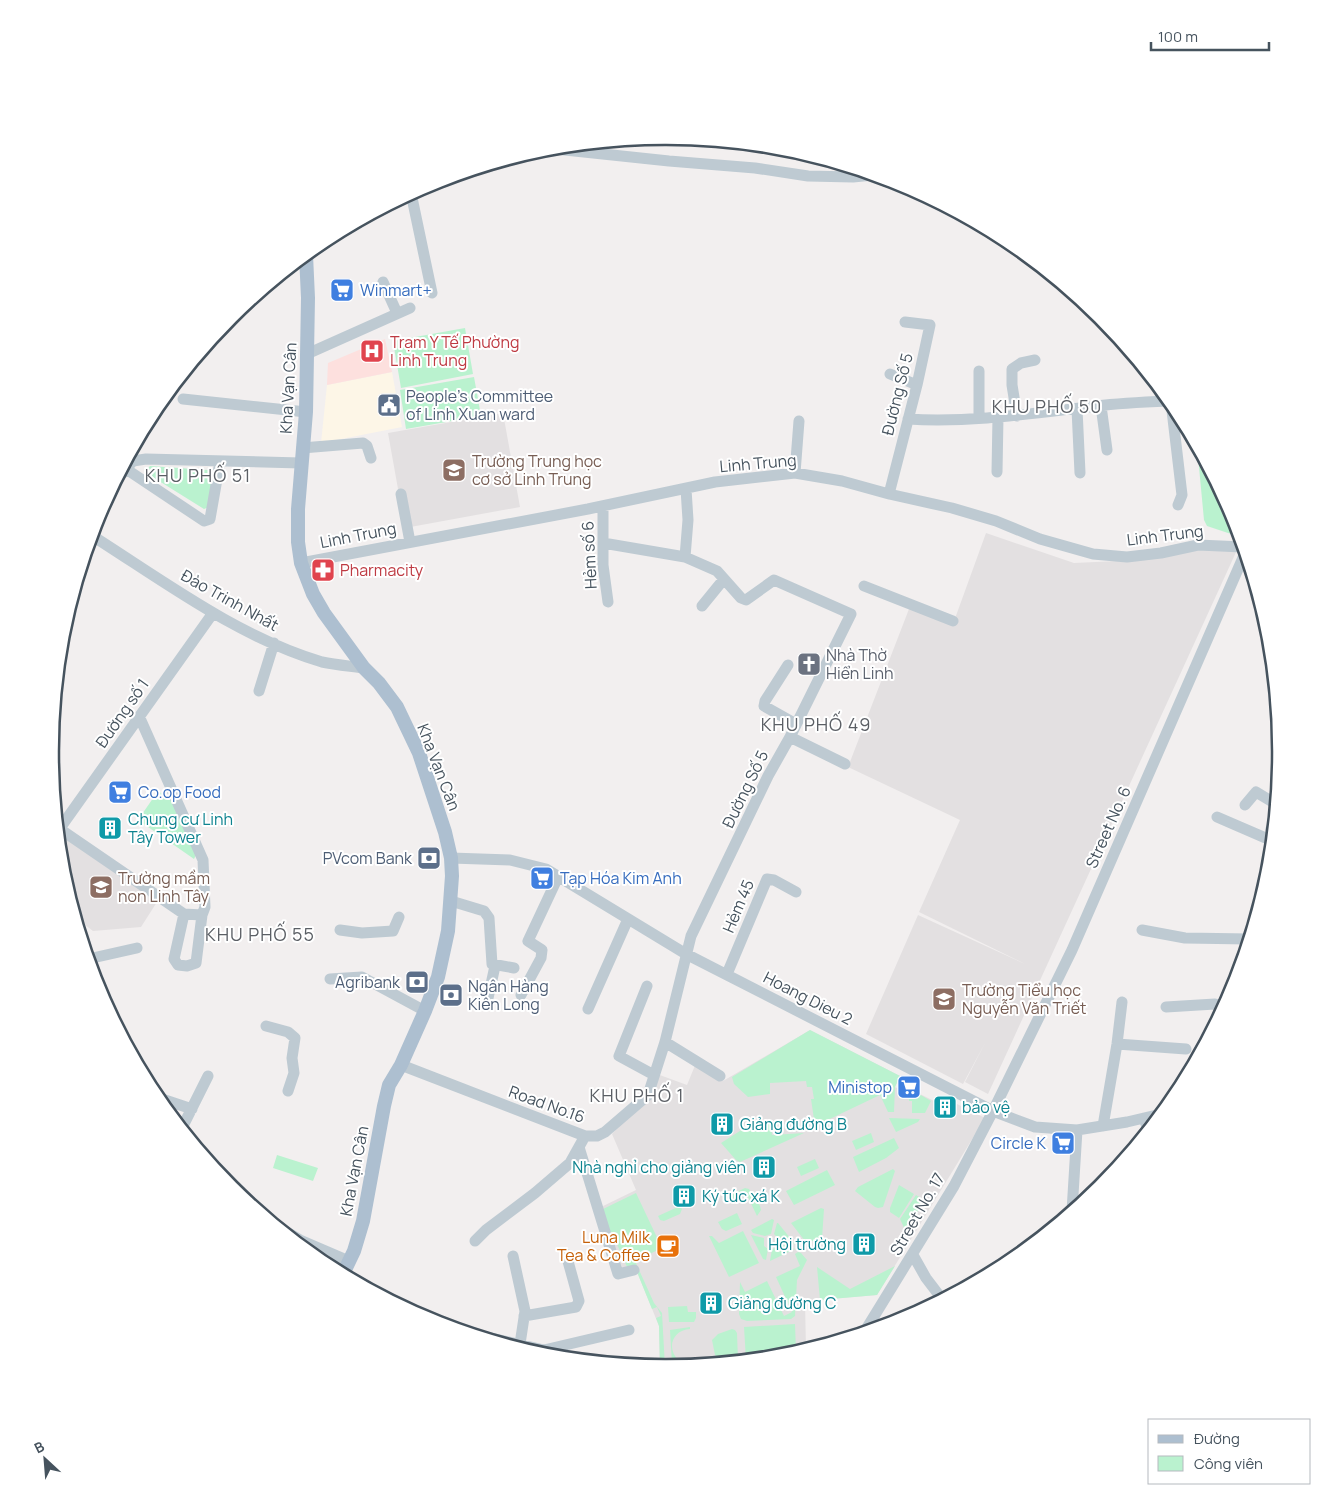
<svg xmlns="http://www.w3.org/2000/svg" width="1331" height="1504" font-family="Manrope,sans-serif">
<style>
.commercial{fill:#fdf6e7}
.education{fill:#e3e0e1}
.medical{fill:#fde0de}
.green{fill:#baf2cf}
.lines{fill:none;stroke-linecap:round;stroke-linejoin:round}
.minor{stroke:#becad2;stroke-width:11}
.major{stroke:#adbfd0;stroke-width:14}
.labels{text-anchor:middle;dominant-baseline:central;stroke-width:4;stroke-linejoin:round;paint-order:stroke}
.shop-label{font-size:16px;fill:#366cbe;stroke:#fff;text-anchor:start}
.health-label{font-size:16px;fill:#be3a42;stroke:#fff;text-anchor:start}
.street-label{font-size:16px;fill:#46535e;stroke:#fff}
.service-label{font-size:16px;fill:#4e5e75;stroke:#fff;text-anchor:start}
.education-label{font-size:16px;fill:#785e54;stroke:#fff;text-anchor:start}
.worship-label{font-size:16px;fill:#5b616d;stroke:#fff;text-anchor:start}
.culture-label{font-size:16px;fill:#0d838f;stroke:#fff;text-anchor:start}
.food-label{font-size:16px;fill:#c56008;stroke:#fff;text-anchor:end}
.neighbourhood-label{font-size:18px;letter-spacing:1px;fill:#5b5f65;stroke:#fff}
.rim{fill:none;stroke:#46535e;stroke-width:2.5}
</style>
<rect width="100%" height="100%" fill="#f2efef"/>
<path class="commercial" d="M392,372L402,427L321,443L327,385Z"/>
<path class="education" d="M503,413L520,507L405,528L388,433Z
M986,533L1074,563L1117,561L1206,548L1237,550L988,1094L965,1082L985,1043L963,1084L866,1034L918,915L1025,964L919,912L960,820L848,767L909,609L953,624Z
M65,838L157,902L141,927L93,931L76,918L62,872L59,846Z
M810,1030L900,1076L895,1087L917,1098L920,1094L942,1105L943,1103L949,1106L951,1101L985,1118L877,1295L805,1301L806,1350L785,1356L660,1367L659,1326L635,1267L619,1273L599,1208L636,1190L612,1134L651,1092L657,1074L687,1085L696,1063L723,1081Z"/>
<path class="medical" d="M385,339L392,372L327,385L328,363Z"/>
<path class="green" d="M465,328L473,374L401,388L393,341Z
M474,377L481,416L406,429L400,390Z
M1197,446L1234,517L1240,535L1237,536L1207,526L1204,520Z
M150,466L208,470L212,472L213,477L209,507L204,509L151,476L146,470Z
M158,791L172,800L196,855L194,859L138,820Z
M810,1030L900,1076L895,1087L894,1112H888L880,1095L815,1126L811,1099H814L812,1087H807L806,1081L770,1083V1094L748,1097L734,1084L732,1077Z
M909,1094L917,1098L919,1094L931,1101L925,1113H912V1101H909Z
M889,1118L920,1119L918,1122L896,1132Z
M771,1123L772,1135L804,1133L740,1162L736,1160L721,1143L743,1129Z
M871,1133L874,1142L856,1150L852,1141Z
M894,1138L899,1148L886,1158L859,1172L853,1157Z
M277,1155L318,1168L313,1181L273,1168Z
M815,1159L819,1168L801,1176L797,1167Z
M893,1169L895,1171L883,1207L878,1208L875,1207L855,1191L858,1187Z
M827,1170L835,1185L794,1205L786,1191Z
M899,1185L914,1194L899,1218L890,1212V1208Z
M745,1188L749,1189L760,1206L761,1210L757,1216L747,1195L731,1202L728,1196Z
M636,1193L662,1248L635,1261L654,1303L662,1313L665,1367H660L659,1326L656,1318L661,1316L657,1307L652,1309L635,1267L628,1269L616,1242L610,1244L601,1210Z
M916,1195L924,1200L906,1232L900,1219Z
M680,1206L682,1209L680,1214L664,1221L660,1220L658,1216Z
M821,1208L824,1209L822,1239L820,1241H805L791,1223Z
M737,1213L742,1224L726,1231L722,1229L718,1222Z
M772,1219L774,1220L771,1234L765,1236L753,1233L751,1230Z
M777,1223H778L795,1244L779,1239L774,1234Z
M743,1231L759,1263L729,1277L709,1236H712L719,1243Z
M751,1235L764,1238V1246L768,1249L766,1260L763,1259Z
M779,1243L795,1249L770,1261L772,1249L776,1248Z
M798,1252L801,1253L807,1260L797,1280L795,1316L791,1319L747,1321L741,1319L739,1314L740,1282L745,1292L767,1281L784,1316L792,1312L776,1277L800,1266L795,1254Z
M895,1266L877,1295L820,1300L817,1267L850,1289Z
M687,1306L688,1312H696V1318L694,1322H669L668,1307Z
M795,1324L796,1352L785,1356L746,1360L744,1327Z
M690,1327V1329C673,1330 666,1347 678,1360L672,1364L670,1330Z
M732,1329L735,1330L737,1333L738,1360L722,1362L715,1355L712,1340L718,1334Z"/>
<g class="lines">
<path class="minor" d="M546,148L669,161L755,168L808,176L853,177L873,175
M411,193L432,293
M383,282L397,313
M307,354L410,308
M890,374L917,385
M183,399L306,412
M1171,402L1182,495L1178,505
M1101,406L1107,450
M1077,409L1080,473
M1017,416L1012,385V369L1021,363L1035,360
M979,418V371
M908,419C971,423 1035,413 1097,406C1121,403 1146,402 1170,401
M302,448L363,443L367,446L371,458
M126,469L204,521L210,519L220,462
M997,472L998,417
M795,473L799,421
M401,494L410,542
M889,494L917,385L930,325L905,322
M106,500L115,482L133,461L146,459L301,463
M603,506V565L608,602
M91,535C165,582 238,637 322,662C336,665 350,666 364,668
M685,557L688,520L686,489
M301,563L588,509L715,482L795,473L842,481L889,494L952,508L996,521L1040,539L1093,554L1127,557L1161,553L1198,545L1243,547
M864,586L953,621
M702,606L724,579
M788,665L765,701L764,706L796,724
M259,691L274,643
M790,737L845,764
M1245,805L1256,792L1276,804
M1217,817L1270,840
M57,827L184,914L202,915L205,907L203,860L139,716
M58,831L213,613
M451,858L510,860L546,869L686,954L993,1111L1035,1127L1077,1130L1127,1122L1161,1114
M1271,858V829L1274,825
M451,901L484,911L489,918L492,964L514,968
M184,914L174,959L178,965L187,966L196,963L202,915
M340,930L362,933L393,931L399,917
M1142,930L1185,938L1249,939
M88,959L137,948
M727,974L767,879L774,880L796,892
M330,979L362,977L425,1011
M647,986L619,1056L654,1075
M521,995L541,958L542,950L528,941L558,877
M488,998L495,966
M1166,1007L1215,1004L1223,1008
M588,1009L628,919
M266,1026L288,1032L295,1038L292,1058L294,1073L288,1091
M665,1042L720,1076
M1117,1044L1186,1049
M401,1065L585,1136H597L605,1132L648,1095L665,1042L691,936L768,776L790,737L851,614L774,580L746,600L741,598L717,571L685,557L603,543
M159,1098L192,1109
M1144,1118L1148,1130
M1103,1126L1117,1044L1122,1002
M182,1128L208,1076
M579,1147L618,1274L634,1270
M1072,1211L1077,1130
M280,1228L300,1240L349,1261
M475,1241L486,1230L535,1193L570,1163L585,1136
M913,1255L926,1278L942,1299
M513,1256L525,1311L520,1344
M524,1316L576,1307L579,1301L566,1254
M865,1331L954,1186L993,1111L1072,950L1245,553
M478,1335L544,1350L629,1330"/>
<path class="major" d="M306,255L308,298L306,412L298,509V542L301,563L313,594L324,613L364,668L379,683L397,707L419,753L445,832L451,858L452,876L448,931L438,977L425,1011L401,1065L389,1085L384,1106L363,1221L354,1251L343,1274"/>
</g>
<defs>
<g id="supermarket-square" transform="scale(1.25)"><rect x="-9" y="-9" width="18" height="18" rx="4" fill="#3f7fe0" stroke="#fff"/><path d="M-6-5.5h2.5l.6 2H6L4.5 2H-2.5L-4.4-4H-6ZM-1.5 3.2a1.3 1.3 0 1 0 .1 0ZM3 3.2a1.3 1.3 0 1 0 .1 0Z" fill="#fff"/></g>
<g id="hospital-square" transform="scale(1.25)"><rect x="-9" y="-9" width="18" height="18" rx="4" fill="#e0444e" stroke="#fff"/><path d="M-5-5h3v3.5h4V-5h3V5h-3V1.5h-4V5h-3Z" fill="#fff"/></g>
<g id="civic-square" transform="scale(1.25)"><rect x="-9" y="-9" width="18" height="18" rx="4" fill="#5c6f8a" stroke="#fff"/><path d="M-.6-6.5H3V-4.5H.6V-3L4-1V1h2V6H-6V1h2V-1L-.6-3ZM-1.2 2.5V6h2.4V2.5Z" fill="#fff"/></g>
<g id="school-square" transform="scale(1.25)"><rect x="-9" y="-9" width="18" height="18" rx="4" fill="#8d6e63" stroke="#fff"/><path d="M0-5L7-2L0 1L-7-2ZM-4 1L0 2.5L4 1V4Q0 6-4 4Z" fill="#fff"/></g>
<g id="pharmacy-square" transform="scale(1.25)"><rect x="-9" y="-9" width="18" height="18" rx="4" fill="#e0444e" stroke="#fff"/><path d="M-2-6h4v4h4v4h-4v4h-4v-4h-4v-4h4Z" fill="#fff"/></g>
<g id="church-square" transform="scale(1.25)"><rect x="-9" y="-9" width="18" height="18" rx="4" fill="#6b7280" stroke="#fff"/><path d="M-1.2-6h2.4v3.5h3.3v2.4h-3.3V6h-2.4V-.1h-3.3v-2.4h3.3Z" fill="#fff"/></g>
<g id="building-square" transform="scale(1.25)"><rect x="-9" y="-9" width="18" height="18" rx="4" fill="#0f9aa8" stroke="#fff"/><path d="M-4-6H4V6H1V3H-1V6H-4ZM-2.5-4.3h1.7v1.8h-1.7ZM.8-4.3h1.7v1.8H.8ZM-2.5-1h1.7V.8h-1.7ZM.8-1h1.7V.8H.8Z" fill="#fff"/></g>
<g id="bank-square" transform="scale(1.25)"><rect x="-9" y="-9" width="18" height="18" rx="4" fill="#5c6f8a" stroke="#fff"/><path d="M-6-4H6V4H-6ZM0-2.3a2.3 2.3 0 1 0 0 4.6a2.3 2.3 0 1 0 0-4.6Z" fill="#fff"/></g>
<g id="cafe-square" transform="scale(1.25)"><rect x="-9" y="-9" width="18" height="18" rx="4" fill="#e8710a" stroke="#fff"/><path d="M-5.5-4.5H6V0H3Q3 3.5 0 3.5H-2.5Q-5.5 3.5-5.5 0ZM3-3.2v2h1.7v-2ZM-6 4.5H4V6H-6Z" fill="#fff"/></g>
</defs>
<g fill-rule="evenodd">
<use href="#supermarket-square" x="342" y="290"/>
<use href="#hospital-square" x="372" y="351"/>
<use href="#civic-square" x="389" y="405"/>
<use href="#school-square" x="454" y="470"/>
<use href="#pharmacy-square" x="323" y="570"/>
<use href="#church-square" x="809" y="664"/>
<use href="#supermarket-square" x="120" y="792"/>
<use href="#building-square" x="110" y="828"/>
<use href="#bank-square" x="429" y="858"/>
<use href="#supermarket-square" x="542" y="878"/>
<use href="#school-square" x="101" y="887"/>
<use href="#bank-square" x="417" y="982"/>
<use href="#bank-square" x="451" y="995"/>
<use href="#school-square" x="944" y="999"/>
<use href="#supermarket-square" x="909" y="1087"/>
<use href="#building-square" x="945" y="1107"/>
<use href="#building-square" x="722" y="1124"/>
<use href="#supermarket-square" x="1063" y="1143"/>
<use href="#building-square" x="764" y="1167"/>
<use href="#building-square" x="684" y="1196"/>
<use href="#building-square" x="864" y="1244"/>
<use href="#cafe-square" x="668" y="1246"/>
<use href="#building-square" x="711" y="1303"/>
</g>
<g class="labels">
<g class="shop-label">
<text x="360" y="290">Winmart+</text>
<text x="138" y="792">Co.op Food</text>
<text x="560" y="878">Tạp Hóa Kim Anh</text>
<text x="892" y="1087" text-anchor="end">Ministop</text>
<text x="1046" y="1143" text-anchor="end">Circle K</text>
</g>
<g class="health-label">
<text x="390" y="342">Trạm Y Tế Phường<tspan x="390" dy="18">Linh Trung</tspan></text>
<text x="340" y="570">Pharmacity</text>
</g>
<g class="street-label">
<text transform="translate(288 388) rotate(-87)">Kha Vạn Cân</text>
<text transform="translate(897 394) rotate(-76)">Đường Số 5</text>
<text transform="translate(758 463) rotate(-5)">Linh Trung</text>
<text transform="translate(358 535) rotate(-11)">Linh Trung</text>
<text transform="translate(1165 535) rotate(-7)">Linh Trung</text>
<text transform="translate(589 555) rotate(-93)">Hẻm số 6</text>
<text transform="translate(230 600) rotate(29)">Đào Trinh Nhất</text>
<text transform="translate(122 713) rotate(-55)">Đường số 1</text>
<text transform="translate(439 767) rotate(69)">Kha Vạn Cân</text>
<text transform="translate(745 789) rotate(-64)">Đường Số 5</text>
<text transform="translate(1108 827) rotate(-66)">Street No. 6</text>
<text transform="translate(738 906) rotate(-67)">Hẻm 45</text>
<text transform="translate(808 998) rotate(27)">Hoang Dieu 2</text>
<text transform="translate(547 1104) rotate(20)">Road No.16</text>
<text transform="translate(354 1171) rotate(-79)">Kha Vạn Cân</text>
<text transform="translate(917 1214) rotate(-60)">Street No. 17</text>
</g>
<g class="service-label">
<text x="406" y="396">People's Committee<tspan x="406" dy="18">of Linh Xuan ward</tspan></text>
<text x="412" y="858" text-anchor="end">PVcom Bank</text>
<text x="400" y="982" text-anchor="end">Agribank</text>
<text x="468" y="986">Ngân Hàng<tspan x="468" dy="18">Kiên Long</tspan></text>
</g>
<g class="education-label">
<text x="472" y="461">Trường Trung học<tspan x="472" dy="18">cơ sở Linh Trung</tspan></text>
<text x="118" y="878">Trường mầm<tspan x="118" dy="18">non Linh Tây</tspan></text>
<text x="962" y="990">Trường Tiểu học<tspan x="962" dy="18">Nguyễn Văn Triết</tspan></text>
</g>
<g class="worship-label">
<text x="826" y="655">Nhà Thờ<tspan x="826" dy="18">Hiển Linh</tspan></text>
</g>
<g class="culture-label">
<text x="128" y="819">Chung cư Linh<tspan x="128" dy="18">Tây Tower</tspan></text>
<text x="962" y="1107">bảo vệ</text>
<text x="740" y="1124">Giảng đường B</text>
<text x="746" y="1167" text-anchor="end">Nhà nghỉ cho giảng viên</text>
<text x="702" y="1196">Ký túc xá K</text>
<text x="846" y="1244" text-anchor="end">Hội trường</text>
<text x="728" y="1303">Giảng đường C</text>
</g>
<g class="food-label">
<text x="650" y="1237">Luna Milk<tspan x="650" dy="18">Tea &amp; Coffee</tspan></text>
</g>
<g class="neighbourhood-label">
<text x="1047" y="406">KHU PHỐ 50</text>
<text x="198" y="475">KHU PHỐ 51</text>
<text x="816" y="724">KHU PHỐ 49</text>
<text x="260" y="934">KHU PHỐ 55</text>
<text x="637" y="1095">KHU PHỐ 1</text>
</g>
</g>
<path d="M0 0H1331V1504H0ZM665 145H666A606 606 0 0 1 1272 751V753A606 606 0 0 1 666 1359H665A606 606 0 0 1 59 753V751A606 606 0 0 1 665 145Z" fill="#fff" fill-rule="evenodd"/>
<path class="rim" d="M665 145H666A606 606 0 0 1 1272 751V753A606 606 0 0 1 666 1359H665A606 606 0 0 1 59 753V751A606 606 0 0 1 665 145Z"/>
<rect x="1148" y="1419" width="162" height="65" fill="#ffffff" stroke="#b5babf"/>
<rect x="1158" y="1435" width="25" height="8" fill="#adbfd0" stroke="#b5babf"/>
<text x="1194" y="1444" font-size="15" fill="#46535e">Đường</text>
<rect x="1158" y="1456" width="25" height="15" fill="#baf2cf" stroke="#b5babf"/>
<text x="1194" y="1469" font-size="15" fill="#46535e">Công viên</text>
<g transform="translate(45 1459) rotate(334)" stroke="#ffffff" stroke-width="4" paint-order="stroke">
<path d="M0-4L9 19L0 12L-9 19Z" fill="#46535e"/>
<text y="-8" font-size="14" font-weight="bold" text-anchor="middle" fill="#46535e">B</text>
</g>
<path d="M1151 42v8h118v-8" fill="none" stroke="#46535e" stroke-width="2.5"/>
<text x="1158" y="42" font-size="15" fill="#46535e" stroke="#ffffff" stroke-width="4" paint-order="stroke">100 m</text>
</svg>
